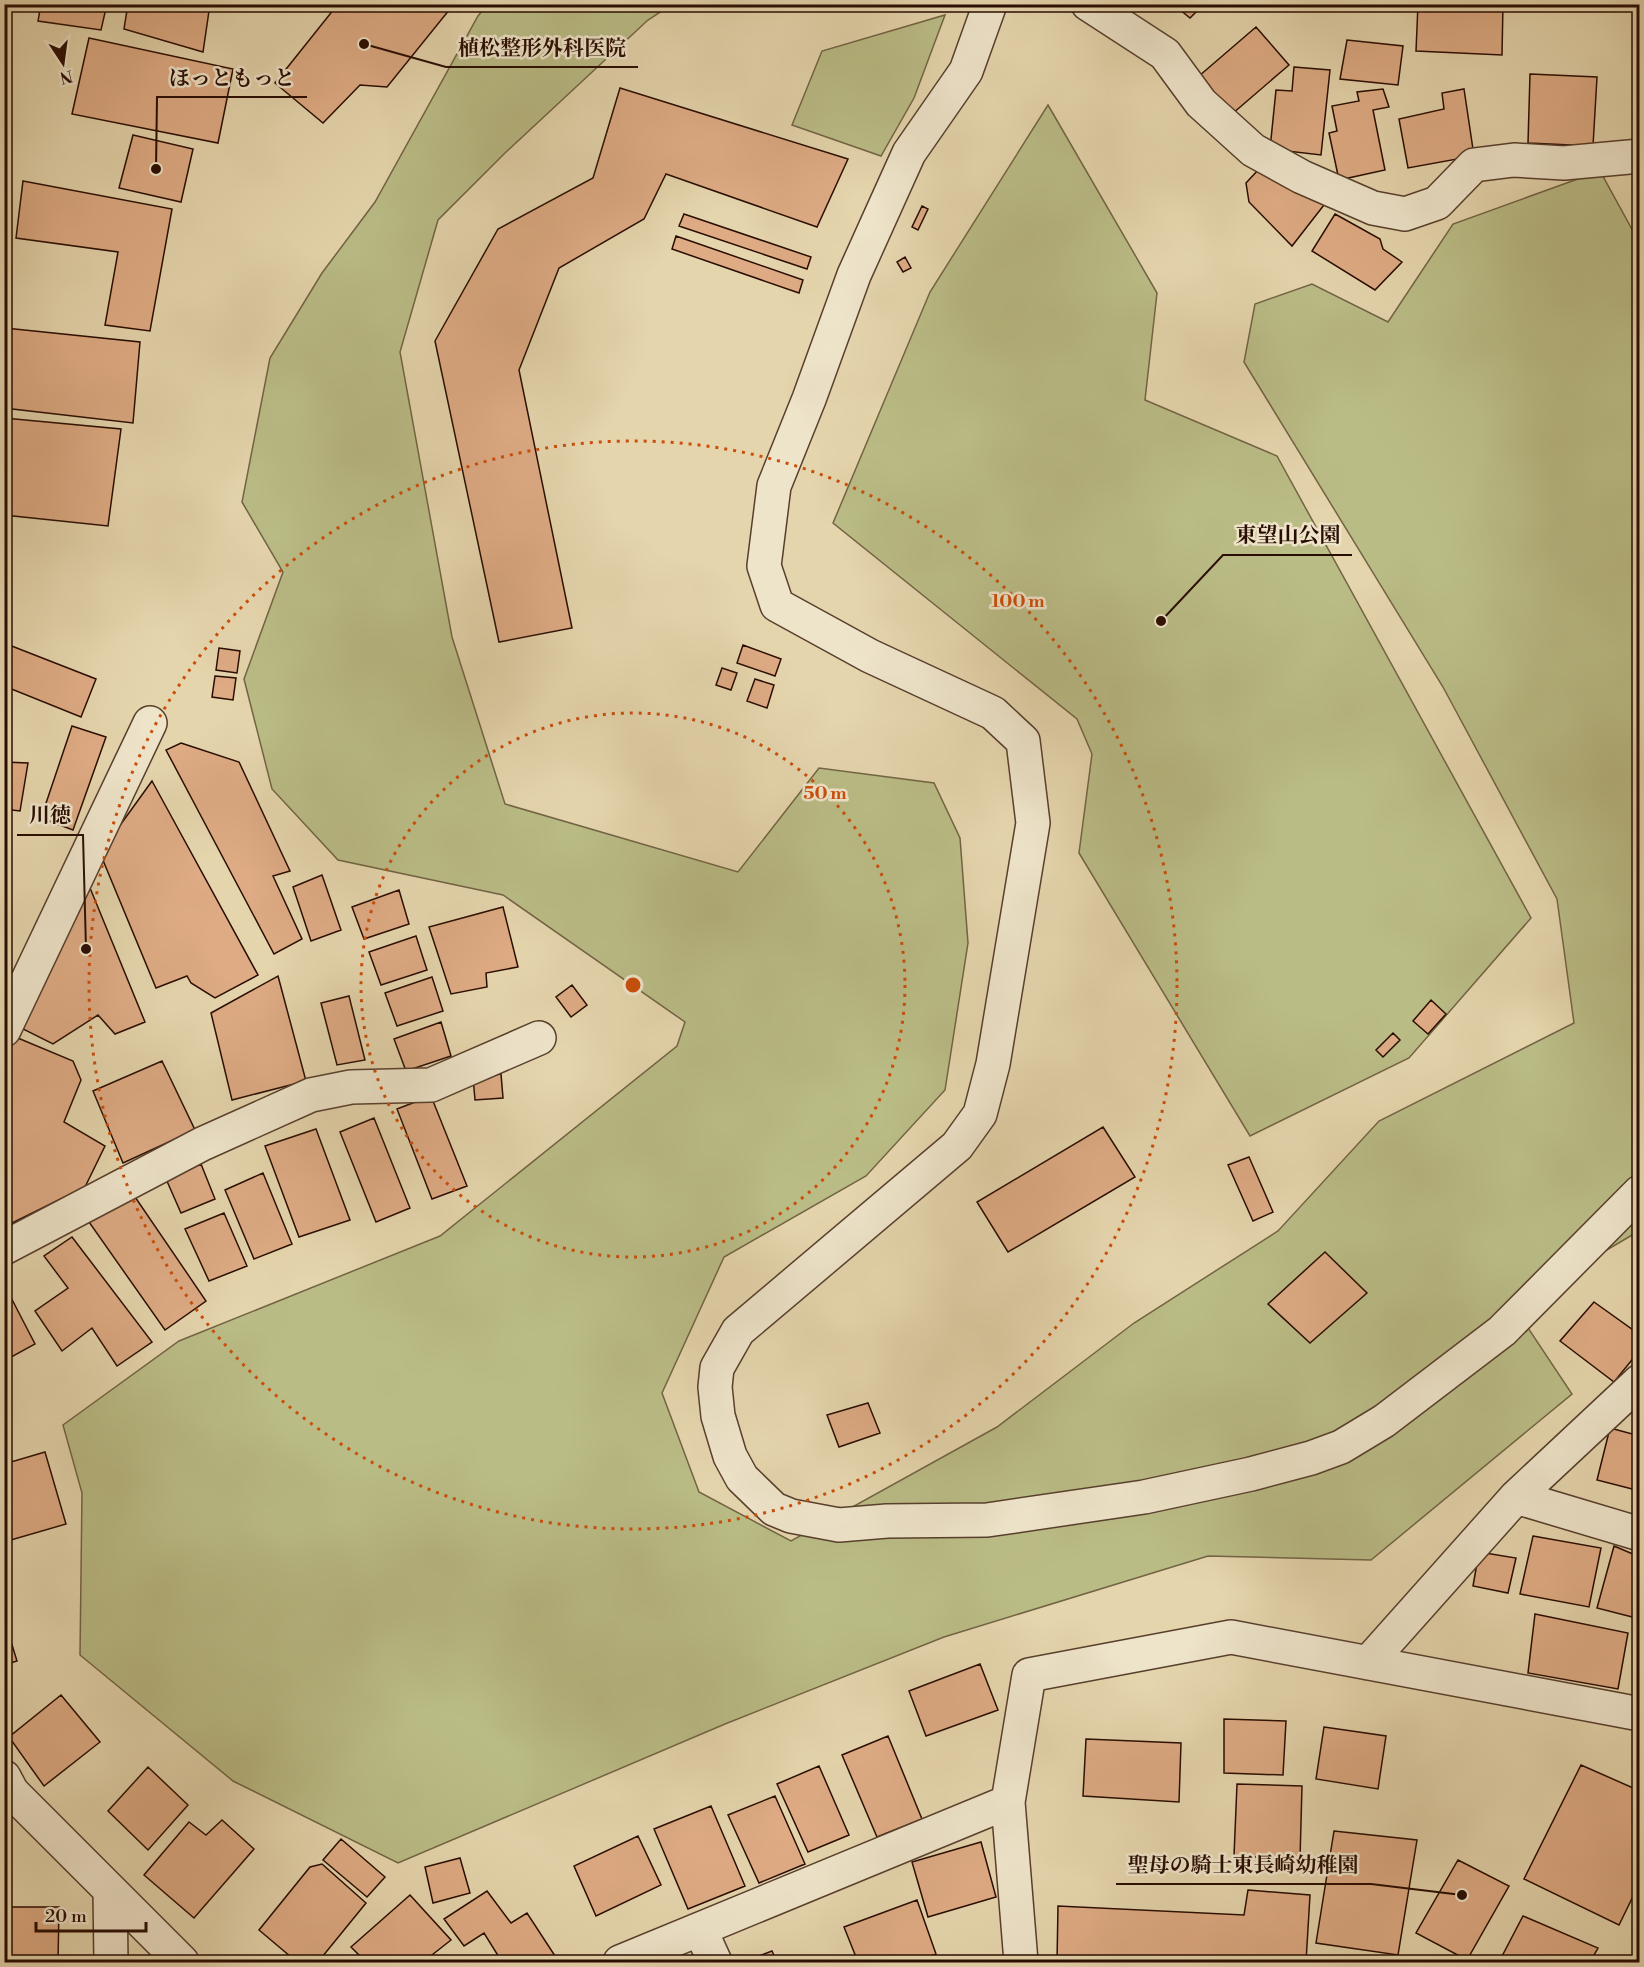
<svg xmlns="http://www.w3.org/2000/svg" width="1644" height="1967" font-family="'Libre Bodoni','Noto Serif JP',serif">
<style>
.green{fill:#babc86;stroke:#726444;stroke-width:1.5}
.building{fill:#deab84;stroke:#290d02;stroke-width:1.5}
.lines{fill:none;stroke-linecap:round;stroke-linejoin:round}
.minor-casing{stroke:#583f2d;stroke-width:36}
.tertiary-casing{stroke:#583f2d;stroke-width:36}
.minor{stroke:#eee4ca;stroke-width:33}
.tertiary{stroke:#eee4ca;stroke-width:33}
.ring{fill:none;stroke:#cb4e0a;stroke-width:3;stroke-dasharray:3 6}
.centre{fill:#cb4e0a;stroke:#eee4ca;stroke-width:3}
.ring-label{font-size:18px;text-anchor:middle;font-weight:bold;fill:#cb4e0a;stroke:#eee4ca;stroke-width:5;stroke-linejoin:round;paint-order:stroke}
.leader{fill:none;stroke:#290d02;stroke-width:2}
.callout-dot{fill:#290d02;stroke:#eee4ca;stroke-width:2}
.callout-label{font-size:21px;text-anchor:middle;font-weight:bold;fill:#290d02;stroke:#eee4ca;stroke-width:5;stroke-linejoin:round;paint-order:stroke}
</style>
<rect width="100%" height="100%" fill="#e5d5ad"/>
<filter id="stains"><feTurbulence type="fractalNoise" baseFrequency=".00333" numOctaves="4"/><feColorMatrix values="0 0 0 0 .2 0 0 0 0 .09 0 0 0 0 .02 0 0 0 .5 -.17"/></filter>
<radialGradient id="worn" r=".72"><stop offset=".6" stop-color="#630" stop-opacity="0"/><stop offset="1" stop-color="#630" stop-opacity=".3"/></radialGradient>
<path class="green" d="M487,5H671L648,20L505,153L438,220L400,352L452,637L505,804L738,872L819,768L934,783L960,838L968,943L945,1090L866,1176L724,1257L662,1393L699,1492L791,1541L997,1427L1134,1323L1278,1231L1379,1121L1574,1023L1557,899L1443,687L1244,362L1255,304L1312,284L1388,322L1453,224L1600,171L1640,244L1639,1231L1561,1277L1524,1322L1572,1394L1371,1560L1208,1556L944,1637L725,1724L398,1863L233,1781L80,1655L82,1493L63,1425L179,1341L440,1236L677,1046L685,1022L503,895L338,860L272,789L244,679L283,572L242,502L270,358L322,273L375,202L478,16Z
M945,15L914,98L881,156L792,125L822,51Z
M1048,105L1157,293L1145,400L1277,456L1531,918L1409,1058L1250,1136L1079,853L1092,754L1077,719L833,523L930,292Z"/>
<path class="building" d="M41,4H107L101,30L38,21Z
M128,4H210L203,52L124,29Z
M338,4H454L387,87L360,85L323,123L275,83Z
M1173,4H1204L1190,18Z
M1418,4H1503L1502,55L1416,51Z
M1256,27L1289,65L1232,114L1199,76Z
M89,38L233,69L218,143L72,114Z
M1347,40L1403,46L1398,85L1340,79Z
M1294,67L1330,70L1321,155L1270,149L1276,90L1292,91Z
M1530,74L1597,77L1593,146L1528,143Z
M620,88L848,159L817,227L666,174L644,219L559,268L519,370L572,628L499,642L435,341L498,229L593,178Z
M1383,89L1389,107L1373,110L1385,170L1339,180L1329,133L1337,131L1332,106L1359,101L1357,92Z
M1464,89L1474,156L1408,168L1399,119L1444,109L1442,93Z
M133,135L193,149L181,202L119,188Z
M1260,168L1324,205L1292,246L1249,202L1246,183Z
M23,181L172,209L150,331L105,325L118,252L16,238Z
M922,206L928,209L918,230L912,227Z
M684,214L811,257L807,269L679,226Z
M1335,214L1380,239L1383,249L1402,262L1375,290L1312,251Z
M676,236L803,280L799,293L672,249Z
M905,257L911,268L903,272L897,262Z
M5,328L140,342L133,423L4,408Z
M4,418L121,429L108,526L4,515Z
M4,643L96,679L81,717L4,686Z
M743,645L781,659L775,676L737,663Z
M219,648L240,651L237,673L216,670Z
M722,668L737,673L731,690L716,685Z
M215,676L236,678L233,700L212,697Z
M755,679L774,685L767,708L747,701Z
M72,726L106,737L73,830L41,818Z
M181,743L239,762L290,871L273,876L302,939L274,954L166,750Z
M4,762L28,763L20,811L4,809Z
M152,781L258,975L215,998L191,983L187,976L156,988L100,853Z
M322,875L341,930L311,941L293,887Z
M88,883L145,1022L115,1034L98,1015L53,1044L21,1028Z
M399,890L409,924L364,939L352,907Z
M503,907L518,967L486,973L487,987L451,994L429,927Z
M416,936L427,970L381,985L369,952Z
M278,976L306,1081L232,1100L211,1013Z
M432,977L443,1011L397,1026L385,993Z
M572,985L587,1005L571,1017L556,997Z
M349,996L365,1060L337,1065L321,1003Z
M1431,1000L1446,1014L1428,1034L1413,1021Z
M441,1022L451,1056L406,1071L394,1039Z
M1393,1033L1400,1040L1383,1057L1376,1050Z
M13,1036L73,1061L81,1080L64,1122L105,1146L85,1187L4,1227V1053Z
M162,1061L195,1130L123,1163L93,1091Z
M501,1074L503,1098L475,1100L473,1077Z
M431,1096L467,1186L432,1199L397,1109Z
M374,1118L410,1208L376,1222L340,1132Z
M1103,1127L1135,1177L1008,1252L977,1202Z
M316,1129L350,1220L299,1237L265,1146Z
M1249,1157L1273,1212L1253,1221L1228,1165Z
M201,1164L215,1199L181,1213L166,1179Z
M263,1173L292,1244L254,1259L225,1190Z
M133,1194L206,1301L165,1330L89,1222Z
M224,1213L247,1266L209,1281L185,1229Z
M72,1237L152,1342L117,1366L92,1328L62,1351L35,1311L68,1288L44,1256Z
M1325,1252L1367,1293L1310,1343L1268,1304Z
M4,1284L35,1344L4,1361Z
M1594,1302L1640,1335V1350L1614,1382L1560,1341Z
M868,1403L880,1433L839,1447L827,1415Z
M1610,1428L1640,1436V1491L1597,1480Z
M45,1452L66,1524L4,1542V1464Z
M1533,1536L1601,1548L1589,1607L1520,1594Z
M1614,1546L1640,1557V1619L1597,1608Z
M1479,1552L1516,1558L1508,1593L1473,1586Z
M1535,1614L1628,1633L1618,1689L1528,1673Z
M4,1619L17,1661L4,1665Z
M980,1664L998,1710L926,1736L909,1691Z
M61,1695L100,1742L44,1786L9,1737Z
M1224,1719L1286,1721L1283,1775L1224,1773Z
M1324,1727L1386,1736L1378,1789L1316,1779Z
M888,1736L922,1819L877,1837L842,1755Z
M1086,1739L1181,1743L1179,1802L1083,1796Z
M1581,1765L1640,1791V1882L1619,1925L1524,1879Z
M819,1766L849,1835L808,1852L777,1784Z
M148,1767L188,1805L148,1850L108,1811Z
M1237,1784L1302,1786L1300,1859L1234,1856Z
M775,1796L805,1864L759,1883L728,1815Z
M711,1806L745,1886L688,1909L654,1829Z
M222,1820L254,1849L194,1918L144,1875L189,1822L206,1835Z
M1334,1831L1417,1840L1398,1955L1316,1943Z
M638,1836L661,1885L596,1916L574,1866Z
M341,1839L385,1877L367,1897L323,1860Z
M981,1842L996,1897L928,1917L912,1862Z
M460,1858L470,1893L433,1903L425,1867Z
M1458,1860L1509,1886L1467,1960L1416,1933Z
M322,1864L366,1903L318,1962H297L259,1930L310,1867Z
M1248,1890L1310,1895L1306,1962H1057L1058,1906L1244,1915Z
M487,1891L511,1923L527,1913L559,1962H502L484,1933L464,1946L444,1919Z
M410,1895L451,1940L423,1962H366L351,1947Z
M917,1900L936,1954L913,1962H858L844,1927Z
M4,1907H59L58,1962H4Z
M1523,1916L1598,1948L1590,1962H1499Z
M772,1951L777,1962H743Z"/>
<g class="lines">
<g class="minor-casing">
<path id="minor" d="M1088,4L1165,54L1201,103L1253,150L1302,177L1373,208L1405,214L1437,203L1474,165L1514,160L1564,163L1640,156
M4,1030L150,723
M4,1248L202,1144L311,1095L351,1087L431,1085L539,1038
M1516,1497L1640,1534
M1368,1663L1516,1497L1640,1381
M4,1777L12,1792L182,1962
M110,1890L111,1962
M700,1929L715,1962
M620,1962L1008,1802
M1021,1962L1008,1802L1029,1675L1231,1637L1640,1714"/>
</g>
<g class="tertiary-casing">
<path id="tertiary" d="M990,4L966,71L909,153L854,275L809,399L774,486L764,566L777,605L870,656L993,713L1023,741L1033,823L993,1064L980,1114L957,1146L738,1331L717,1368L715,1387L718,1416L730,1456L742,1478L774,1509L791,1516L839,1525L887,1521L987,1520L1144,1497L1251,1474L1311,1458L1341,1447L1384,1421L1502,1331L1640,1192"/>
</g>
<use href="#minor" class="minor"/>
<use href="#tertiary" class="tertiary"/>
</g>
<g class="ring">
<circle cx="633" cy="985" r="272"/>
<circle cx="633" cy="985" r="544"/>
</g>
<circle cx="633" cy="985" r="9" class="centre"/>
<g class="ring-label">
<text x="1018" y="607">100 m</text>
<text x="825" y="799">50 m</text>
</g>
<path class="leader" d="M364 44L446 67H638M156 169L157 97H307M1161 621L1223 555H1352M86 949L83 835H17M1462 1895L1371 1884H1116"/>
<g class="callout-dot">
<circle cx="364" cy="44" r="6"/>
<circle cx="156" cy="169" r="6"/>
<circle cx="1161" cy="621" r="6"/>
<circle cx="86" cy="949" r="6"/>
<circle cx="1462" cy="1895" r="6"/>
</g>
<g class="callout-label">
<text x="542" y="55">植松整形外科医院</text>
<text x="232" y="85">ほっともっと</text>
<text x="1288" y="542">東望山公園</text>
<text x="50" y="822">川徳</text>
<text x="1243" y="1872">聖母の騎士東長崎幼稚園</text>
</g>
<rect width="1644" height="1967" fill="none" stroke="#e5d5ad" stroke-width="24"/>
<rect x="6" y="6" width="1632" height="1955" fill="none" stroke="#290d02" stroke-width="3"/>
<rect x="12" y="12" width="1620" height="1943" fill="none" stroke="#290d02" stroke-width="1.5"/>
<g transform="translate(63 63) rotate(167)" stroke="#eee4ca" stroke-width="4.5" paint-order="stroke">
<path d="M0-4.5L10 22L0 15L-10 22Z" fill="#290d02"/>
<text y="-9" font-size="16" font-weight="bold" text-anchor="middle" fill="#290d02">N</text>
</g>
<path d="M36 1922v9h110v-9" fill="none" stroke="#290d02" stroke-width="3"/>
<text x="45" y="1922" font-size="18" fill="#290d02" stroke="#eee4ca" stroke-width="4.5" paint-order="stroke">20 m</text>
<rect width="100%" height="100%" filter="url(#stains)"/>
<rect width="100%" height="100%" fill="url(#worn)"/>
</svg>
